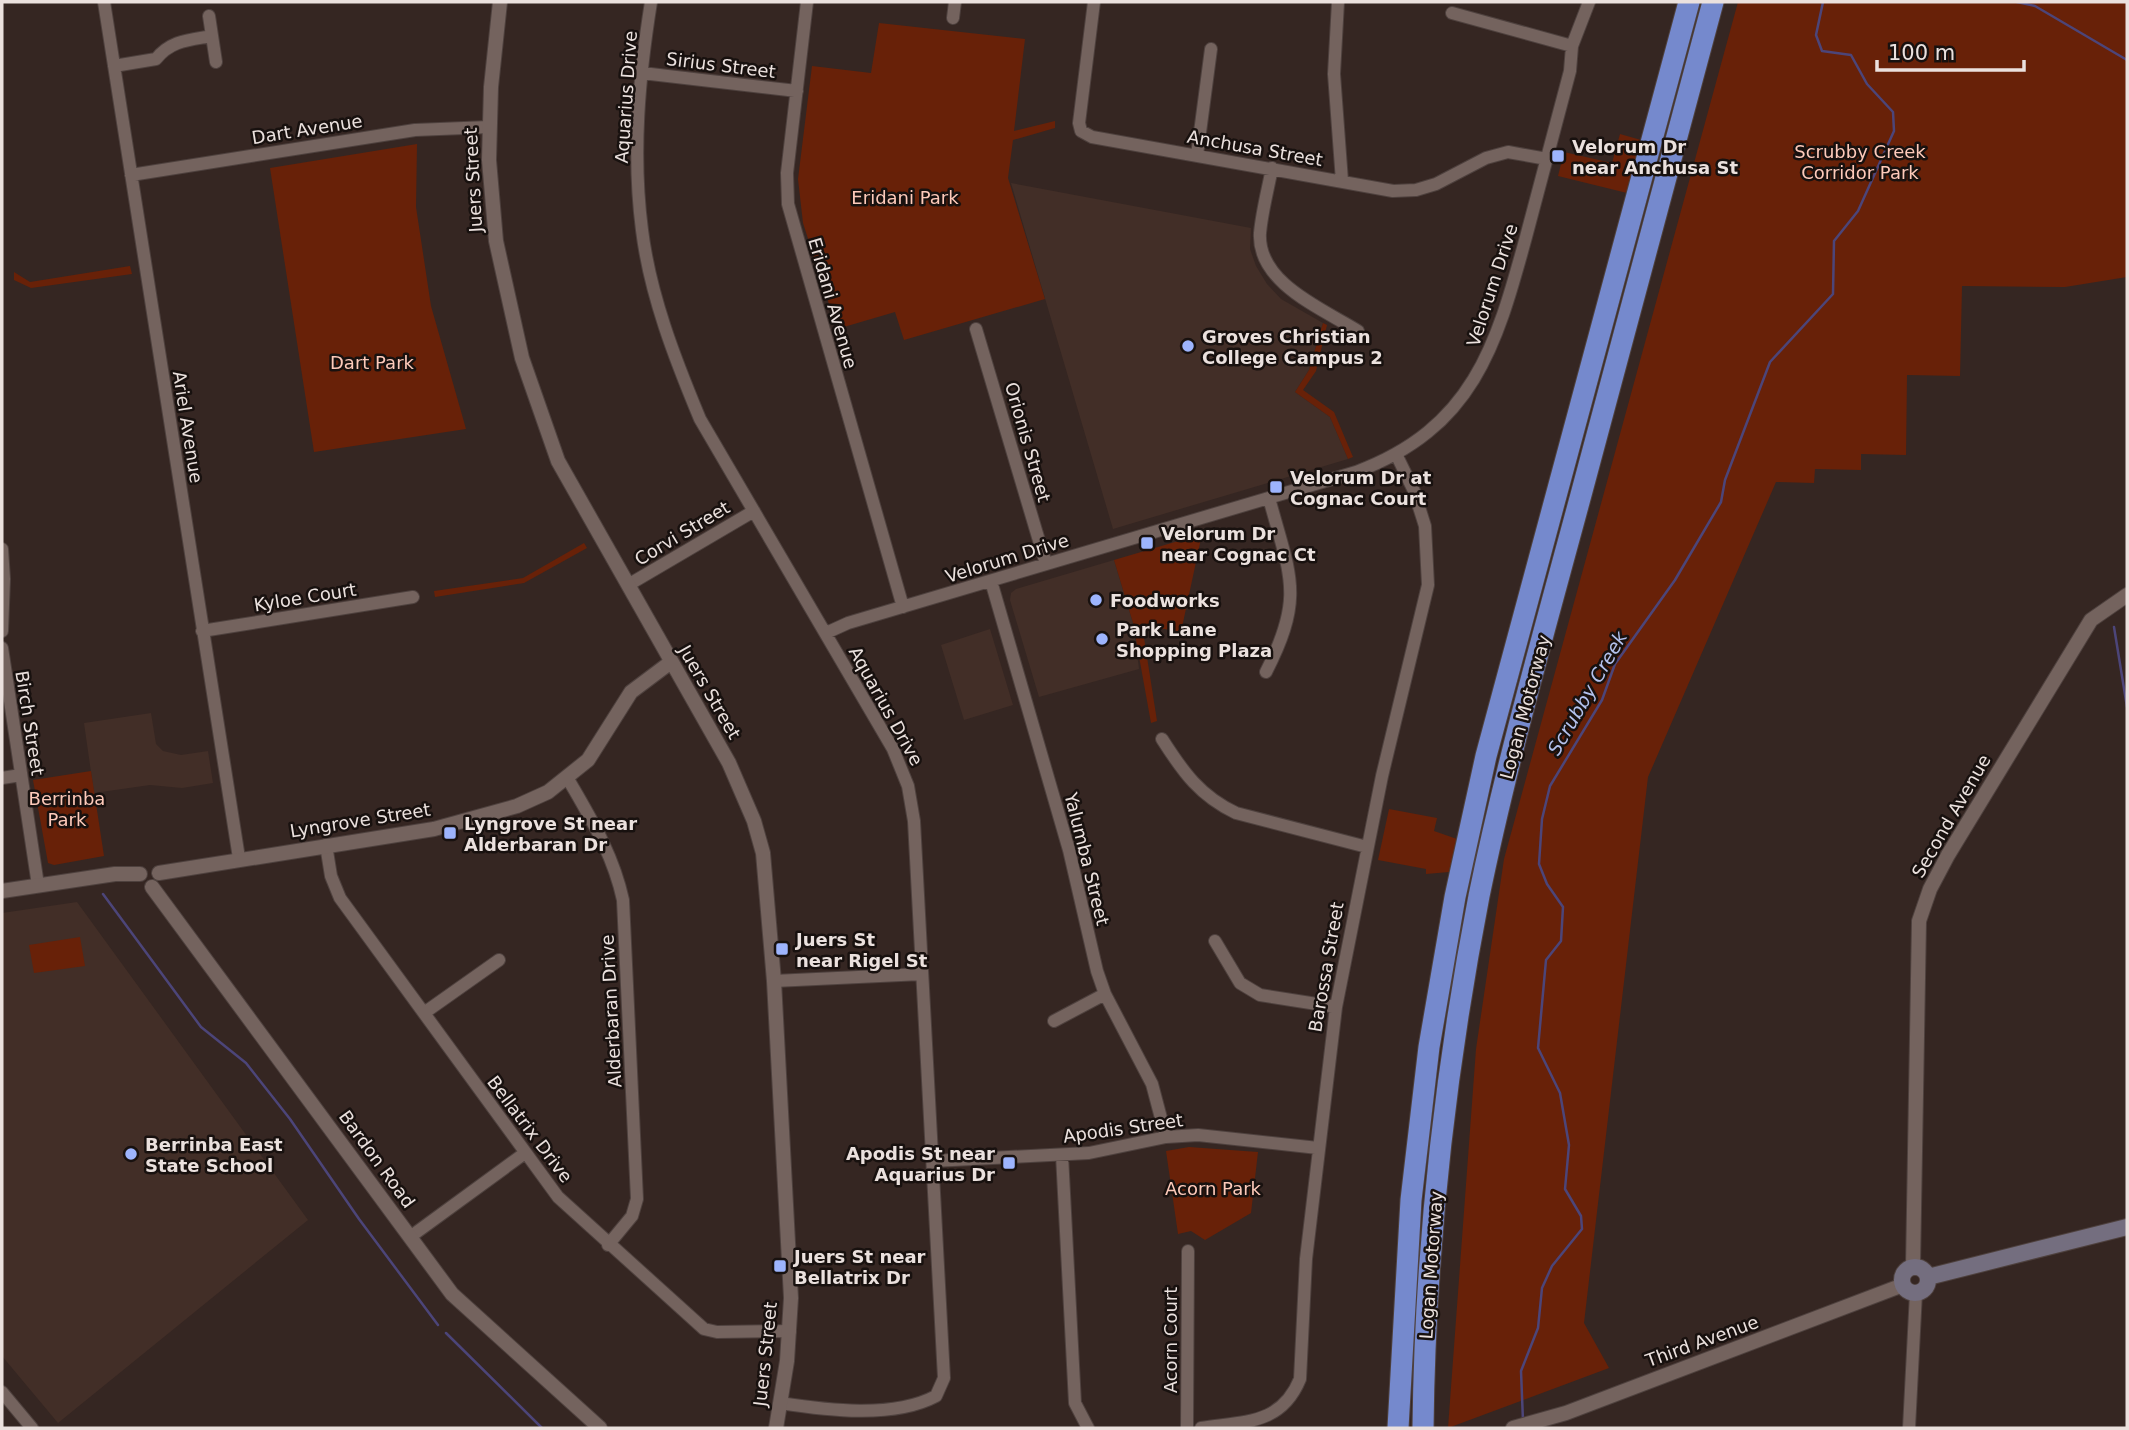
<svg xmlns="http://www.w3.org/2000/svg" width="2129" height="1430" font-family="'DejaVu Sans',sans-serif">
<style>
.built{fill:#422e27}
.green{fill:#682108}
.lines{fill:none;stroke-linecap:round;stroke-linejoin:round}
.stream{stroke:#4c4579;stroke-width:2.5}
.minor-casing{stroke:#4e413e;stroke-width:14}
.tertiary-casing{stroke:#4e413e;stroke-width:16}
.secondary-casing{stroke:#4e413e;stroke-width:18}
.motorway-casing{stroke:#4e413e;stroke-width:23}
.minor{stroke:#74635e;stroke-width:12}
.tertiary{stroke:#74635e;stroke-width:14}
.secondary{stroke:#746e7f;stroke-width:16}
.motorway{stroke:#7589cd;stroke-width:21}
.poi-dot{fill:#9db4fd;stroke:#18110f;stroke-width:2.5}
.labels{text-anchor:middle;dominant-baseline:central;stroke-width:5;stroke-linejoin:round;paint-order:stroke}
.street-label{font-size:18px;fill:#ebe1de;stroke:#18110f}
.poi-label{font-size:18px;font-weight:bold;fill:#ebe1de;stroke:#18110f;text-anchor:start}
.park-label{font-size:18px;fill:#fecaba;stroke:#18110f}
.water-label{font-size:19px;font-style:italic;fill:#b3c1ec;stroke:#18110f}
</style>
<rect width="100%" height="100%" fill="#352622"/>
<path class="built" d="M1011,183L1251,228L1250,249L1256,266L1267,284L1281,299L1323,323L1309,370L1295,392L1330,417L1348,459L1113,529Z
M1114,560L1133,623L1139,669L1039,697L1010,600L1011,593L1016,589Z
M990,629L1013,705L964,720L941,645Z
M151,713L156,744L163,751L181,755L208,751L213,783L182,788L150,785L94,793L84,723Z
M77,902L308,1220L58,1423L2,1356V913Z"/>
<path class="green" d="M1738,2H2127V277L2065,287L1962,286L1960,376L1907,375L1906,455L1861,454V470L1815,469L1814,483L1776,482L1648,777L1584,1323L1609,1368L1448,1428L1476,1049L1504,859Z
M879,23L1025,39L1014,131L1055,121V128L1013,140L1008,178L1045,299L904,340L895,312L837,329L803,223L798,179L812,66L871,73Z
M1620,134L1641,140L1627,193L1558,176L1564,152L1612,163Z
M417,144L416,207L431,306L466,429L314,452L270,168Z
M130,266L132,274L31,288L14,280V272L30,282Z
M1323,323L1327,325L1316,371L1303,390L1334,412L1353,457L1348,459L1330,417L1295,392L1309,370Z
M1202,534L1181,632L1142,625L1157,721L1151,723L1133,623L1114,560Z
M584,543L587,548L524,583L435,597L434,591L523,578Z
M91,771L104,856L54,865L48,863L33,780Z
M1389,809L1437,818L1434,831L1457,839L1449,872L1426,874V869L1378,860Z
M80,937L85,966L34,973L29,945Z
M1189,1147L1258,1152L1251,1213L1205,1240L1191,1231L1178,1234L1166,1151Z"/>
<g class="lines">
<path class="stream" d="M2017,2L2035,6L2127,60
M2114,627L2127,707
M103,894L201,1027L246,1063L290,1119L359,1219L438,1325
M446,1333L542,1428
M1523,1421L1521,1371L1538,1328L1542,1288L1552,1266L1582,1229L1581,1216L1565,1189L1569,1145L1560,1093L1538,1048L1546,960L1561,941L1563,907L1547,884L1539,864L1542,819L1550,786L1602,700L1615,664L1675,580L1721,502L1725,480L1770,362L1833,294L1834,241L1858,211L1894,131L1893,112L1867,84L1851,55L1822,51L1816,35L1823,2"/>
<g class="minor-casing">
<path id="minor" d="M104,2L239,858
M651,2C639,77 632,154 642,230C650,295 675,359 700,419L893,749L908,786L914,821L944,1378L936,1396C893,1419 826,1410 780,1403
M807,2L787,173L788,204L903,607
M1094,2L1079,123L1081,131L1092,137L1393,191L1416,190L1436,184L1486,158L1508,152L1547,159
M1338,2L1334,74L1342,181
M1452,13L1572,46
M209,16L216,62
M953,18L955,2
M114,66L156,59C171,40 190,40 212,36
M642,73L797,91
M1197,155L1211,49
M1272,168C1268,189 1262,211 1260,233C1257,283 1323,309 1358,331
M131,175L415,130L489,127
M976,329L1046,564
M2,549L4,579L2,631
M991,581L1069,850L1097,971L1105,994L1152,1084L1166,1137
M628,585L754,511
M202,631L413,597
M826,633L848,623L1356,472C1473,428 1496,347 1526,237C1541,182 1555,126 1570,71L1572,46L1589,2
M2,648L38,885
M1266,672C1305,596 1290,576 1269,498
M1162,739C1183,772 1200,796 1236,813L1367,847
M2,778L21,775
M568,779C591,819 613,854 623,900L637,1199L632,1216L608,1245
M326,845L331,876L340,898L558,1197L704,1329L717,1332L790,1331
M1215,941L1240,983L1260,995L1336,1007
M774,981L922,974
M424,1013L499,960
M1054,1021L1105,994
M1062,1155L1075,1403L1088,1428
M932,1161L1089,1153L1166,1137L1198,1135L1318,1148
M410,1237L525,1153
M2,1392L32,1428
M1187,1428L1188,1251
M1201,1428C1245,1421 1281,1425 1300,1379L1306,1259L1336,1007L1382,776L1428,585L1425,526L1414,491L1396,454
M1909,1428L1916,1293"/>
</g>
<g class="tertiary-casing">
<path id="tertiary" d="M500,2L491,87L489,160L496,241L522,358L558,461L729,763L754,821L763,853L774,981L791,1298L787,1361L776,1428
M159,873L434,829L517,806L548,792L588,760L631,692L671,662
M152,887L452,1294L600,1428
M2,891L115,874H140
M1913,1267L1919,921L1930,889L1948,855L2091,620L2127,595
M1513,1428L1566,1413L1903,1285"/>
</g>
<g class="secondary-casing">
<path id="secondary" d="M1902 1280a13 13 0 1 1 26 0a13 13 0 1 1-26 0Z
M1928,1277L2127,1227"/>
</g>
<g class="motorway-casing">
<path id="motorway" d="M1398,1428L1411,1200L1429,1047L1455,897L1486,756L1689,2
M1423,1428C1425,1250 1445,1071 1479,896C1507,760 1546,625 1582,491C1626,328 1670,165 1713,2"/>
</g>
<use href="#minor" class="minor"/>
<use href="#tertiary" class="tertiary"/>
<use href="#secondary" class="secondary"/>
<use href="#motorway" class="motorway"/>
</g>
<g class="poi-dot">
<rect x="1551" y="149" width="14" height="14" rx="3.5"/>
<circle cx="1188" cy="346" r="7"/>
<rect x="1269" y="480" width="14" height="14" rx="3.5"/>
<rect x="1140" y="536" width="14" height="14" rx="3.5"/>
<circle cx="1096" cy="600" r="7"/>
<circle cx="1102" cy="639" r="7"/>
<rect x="443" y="826" width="14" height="14" rx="3.5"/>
<rect x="775" y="942" width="14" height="14" rx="3.5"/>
<circle cx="131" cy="1154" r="7"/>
<rect x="1002" y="1156" width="14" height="14" rx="3.5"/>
<rect x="773" y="1259" width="14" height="14" rx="3.5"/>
</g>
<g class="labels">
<g class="street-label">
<text transform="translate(721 65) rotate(7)">Sirius Street</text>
<text transform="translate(626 97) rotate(-86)">Aquarius Drive</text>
<text transform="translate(307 129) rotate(-9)">Dart Avenue</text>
<text transform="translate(1255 148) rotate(10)">Anchusa Street</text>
<text transform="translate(473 180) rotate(-93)">Juers Street</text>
<text transform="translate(1492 285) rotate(-72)">Velorum Drive</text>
<text transform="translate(833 303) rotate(74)">Eridani Avenue</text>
<text transform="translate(188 427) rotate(81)">Ariel Avenue</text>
<text transform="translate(1028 442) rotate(74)">Orionis Street</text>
<text transform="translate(682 533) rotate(-31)">Corvi Street</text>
<text transform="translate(1007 558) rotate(-17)">Velorum Drive</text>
<text transform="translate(305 597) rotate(-9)">Kyloe Court</text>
<text transform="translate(710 692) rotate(60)">Juers Street</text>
<text transform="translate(886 706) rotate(61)">Aquarius Drive</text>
<text transform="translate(1525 707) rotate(-75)">Logan Motorway</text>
<text transform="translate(30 723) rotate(81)">Birch Street</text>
<text transform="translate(1951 816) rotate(-60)">Second Avenue</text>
<text transform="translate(360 820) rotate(-9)">Lyngrove Street</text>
<text transform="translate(1087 859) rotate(76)">Yalumba Street</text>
<text transform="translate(1326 967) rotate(-80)">Barossa Street</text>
<text transform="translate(611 1011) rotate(-93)">Alderbaran Drive</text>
<text transform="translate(1123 1128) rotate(-8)">Apodis Street</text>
<text transform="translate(530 1129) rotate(53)">Bellatrix Drive</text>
<text transform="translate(377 1159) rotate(54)">Bardon Road</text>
<text transform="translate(1431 1265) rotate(-86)">Logan Motorway</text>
<text transform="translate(1170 1340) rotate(-90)">Acorn Court</text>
<text transform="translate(1702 1341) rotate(-20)">Third Avenue</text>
<text transform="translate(765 1354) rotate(-84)">Juers Street</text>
</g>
<g class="poi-label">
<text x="1572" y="146">Velorum Dr<tspan x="1572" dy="21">near Anchusa St</tspan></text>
<text x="1202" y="336">Groves Christian<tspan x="1202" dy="21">College Campus 2</tspan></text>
<text x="1290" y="477">Velorum Dr at<tspan x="1290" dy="21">Cognac Court</tspan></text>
<text x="1161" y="533">Velorum Dr<tspan x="1161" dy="21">near Cognac Ct</tspan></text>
<text x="1110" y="600">Foodworks</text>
<text x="1116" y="629">Park Lane<tspan x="1116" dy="21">Shopping Plaza</tspan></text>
<text x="464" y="823">Lyngrove St near<tspan x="464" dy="21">Alderbaran Dr</tspan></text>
<text x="796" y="939">Juers St<tspan x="796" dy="21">near Rigel St</tspan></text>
<text x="145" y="1144">Berrinba East<tspan x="145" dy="21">State School</tspan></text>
<text x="995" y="1153" text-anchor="end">Apodis St near<tspan x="995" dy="21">Aquarius Dr</tspan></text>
<text x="794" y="1256">Juers St near<tspan x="794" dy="21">Bellatrix Dr</tspan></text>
</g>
<g class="park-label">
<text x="1860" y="151">Scrubby Creek<tspan x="1860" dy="21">Corridor Park</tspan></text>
<text x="905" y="197">Eridani Park</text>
<text x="372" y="362">Dart Park</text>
<text x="67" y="798">Berrinba<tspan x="67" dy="21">Park</tspan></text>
<text x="1213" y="1188">Acorn Park</text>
</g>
<g class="water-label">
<text transform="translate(1587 693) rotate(-60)">Scrubby Creek</text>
</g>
</g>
<rect width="2129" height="1430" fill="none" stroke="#ebe1de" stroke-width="7"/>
<path d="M1877 60v10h147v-10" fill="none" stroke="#ebe1de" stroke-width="3.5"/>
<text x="1888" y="60" font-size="21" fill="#ebe1de" stroke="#18110f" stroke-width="5" paint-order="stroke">100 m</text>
</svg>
